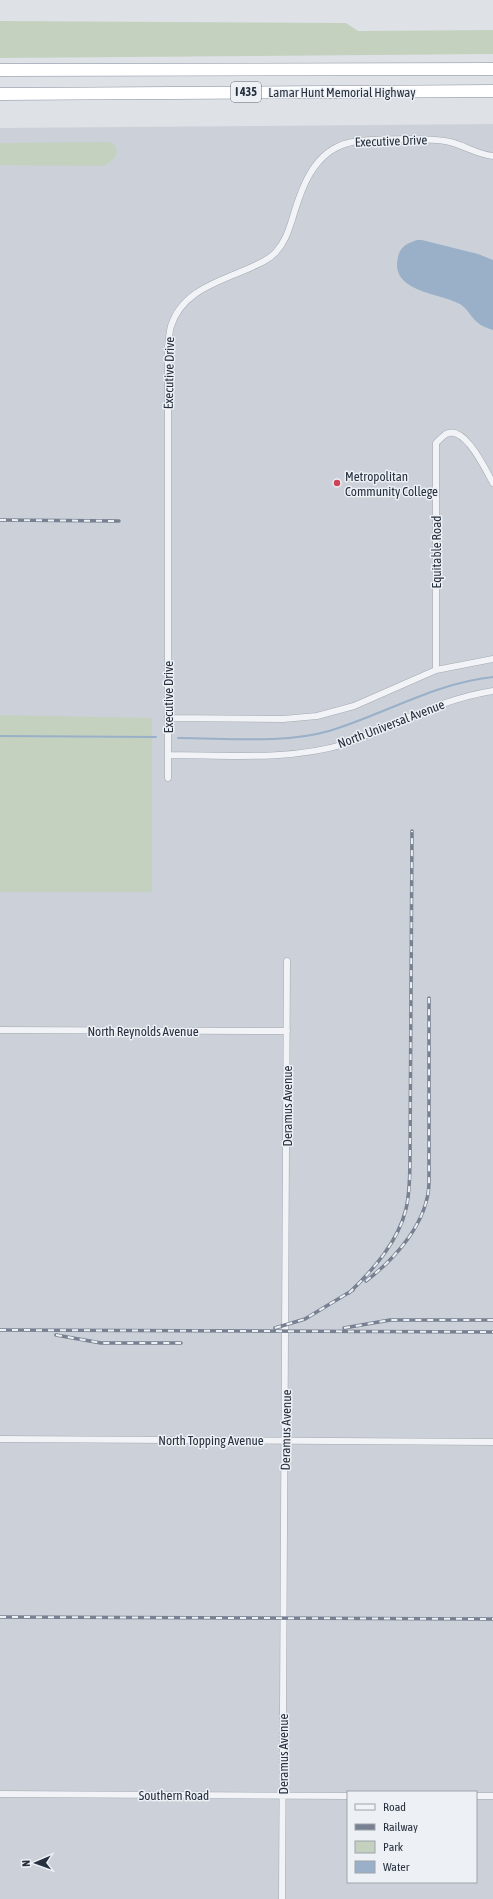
<svg xmlns="http://www.w3.org/2000/svg" width="493" height="1899" font-family="'Asap Condensed',sans-serif">
<style>
.built{fill:#ccd1d9;fill-rule:evenodd}
.green{fill:#c4d1bf}
.water{fill:#99b0c8}
.lines{fill:none;stroke-linecap:round;stroke-linejoin:round}
.stream{stroke:#99b0c8;stroke-width:2}
.minor-casing{stroke:#a3a9b1;stroke-width:7}
.motorway-casing{stroke:#868f9e;stroke-width:13}
.minor{stroke:#f1f3f6;stroke-width:6}
.motorway{stroke:#fff;stroke-width:12}
.rail-casing{stroke:#788191;stroke-width:3.5}
.rail{stroke:#edf1f5;stroke-width:2;stroke-dasharray:6;stroke-linecap:butt}
.poi-dot{fill:#cd4359;stroke:#edf1f5;stroke-width:1.5}
.labels{text-anchor:middle;dominant-baseline:central;stroke-width:3;stroke-linejoin:round;paint-order:stroke}
.shield{fill:#edf1f5;stroke:#626a75;stroke-width:1}
.shield-label{font-size:12px;font-weight:bold;fill:#27303e}
.street-label{font-size:13px;fill:#27303e;stroke:#edf1f5}
.poi-label{font-size:13px;fill:#27303e;stroke:#edf1f5;text-anchor:start}
</style>
<rect width="100%" height="100%" fill="#dee2e7"/>
<path class="built" d="M493,124V1899H0V128ZM348,1792H476V1882H348Z"/>
<path class="green" d="M0,21L346,23L358,31L493,30V54L0,58Z
M109,142L115,145L117,153L114,158L105,166L0,165V143Z
M0,715L152,718V892H0Z"/>
<path class="water" d="M417,240H422L478,254L493,260V330C487,328 481,326 477,322C470,316 467,308 460,304C441,293 389,292 398,257C400,247 407,243 417,240Z"/>
<g class="lines">
<path class="stream" d="M0,736L156,737
M178,738C226,738 284,744 329,731C385,714 435,683 493,677"/>
<g class="minor-casing">
<path id="minor" d="M436,670V443C439,440 443,436 446,434C465,424 486,471 493,483
M168,718L283,719L317,716L354,706L436,670L493,659
M168,755C226,755 289,761 345,744C357,740 368,734 379,730C416,714 453,697 493,691
M168,778V347C169,340 169,333 171,326C182,292 215,283 245,270C256,265 268,261 276,252C285,242 288,232 292,220C301,189 313,152 348,143C365,138 432,138 450,142C466,146 476,154 493,156
M0,1030L287,1031
M0,1439L493,1442
M0,1794L348,1796
M476,1796H493
M282,1899L287,961"/>
</g>
<g class="motorway-casing">
<path id="motorway" d="M0,70L493,69
M0,94L493,91"/>
</g>
<use href="#minor" class="minor"/>
<use href="#motorway" class="motorway"/>
<g class="rail-casing">
<path id="rail" d="M0,520L119,521
M366,1281C396,1258 428,1222 429,1183V998
M349,1293C373,1270 398,1242 406,1209C410,1192 410,1174 410,1156L412,831
M275,1328L305,1319L353,1290
M344,1328L390,1320H493
M0,1330L493,1332
M56,1335L101,1343H181
M0,1617L493,1619"/>
</g>
<use href="#rail" class="rail"/>
</g>
<circle class="poi-dot" cx="337" cy="483" r="4"/>
<g class="labels">
<rect class="shield" x="231" y="82" width="30" height="20" rx="3"/>
<g class="shield-label">
<text x="246" y="92">I 435</text>
</g>
<g class="street-label">
<text x="342" y="92">Lamar Hunt Memorial Highway</text>
<text transform="translate(391 141) rotate(-2)">Executive Drive</text>
<text transform="translate(169 373) rotate(-89)">Executive Drive</text>
<text transform="translate(436 552) rotate(-90)">Equitable Road</text>
<text transform="translate(168 697) rotate(-90)">Executive Drive</text>
<text transform="translate(391 724) rotate(-21)">North Universal Avenue</text>
<text x="143" y="1031">North Reynolds Avenue</text>
<text transform="translate(287 1106) rotate(-90)">Deramus Avenue</text>
<text transform="translate(286 1430) rotate(-89)">Deramus Avenue</text>
<text x="211" y="1440">North Topping Avenue</text>
<text transform="translate(283 1754) rotate(-90)">Deramus Avenue</text>
<text x="174" y="1795">Southern Road</text>
</g>
<g class="poi-label">
<text x="345" y="476">Metropolitan<tspan x="345" dy="15">Community College</tspan></text>
</g>
</g>
<rect x="347" y="1791" width="130" height="92" fill="#edf1f5" stroke="#9ea4ac"/>
<rect x="355" y="1804" width="20" height="6" fill="#f1f3f6" stroke="#9ea4ac"/>
<text x="383" y="1811" font-size="12" fill="#27303e">Road</text>
<rect x="355" y="1824" width="20" height="6" fill="#788191" stroke="#9ea4ac"/>
<text x="383" y="1831" font-size="12" fill="#27303e">Railway</text>
<rect x="355" y="1841" width="20" height="12" fill="#c4d1bf" stroke="#9ea4ac"/>
<text x="383" y="1851" font-size="12" fill="#27303e">Park</text>
<rect x="355" y="1861" width="20" height="12" fill="#99b0c8" stroke="#9ea4ac"/>
<text x="383" y="1871" font-size="12" fill="#27303e">Water</text>
<g transform="translate(36 1863) rotate(268)" stroke="#edf1f5" stroke-width="3" paint-order="stroke">
<path d="M0-3L7 15L0 10L-7 15Z" fill="#27303e"/>
<text y="-6" font-size="11" font-weight="bold" text-anchor="middle" fill="#27303e">N</text>
</g>
</svg>
